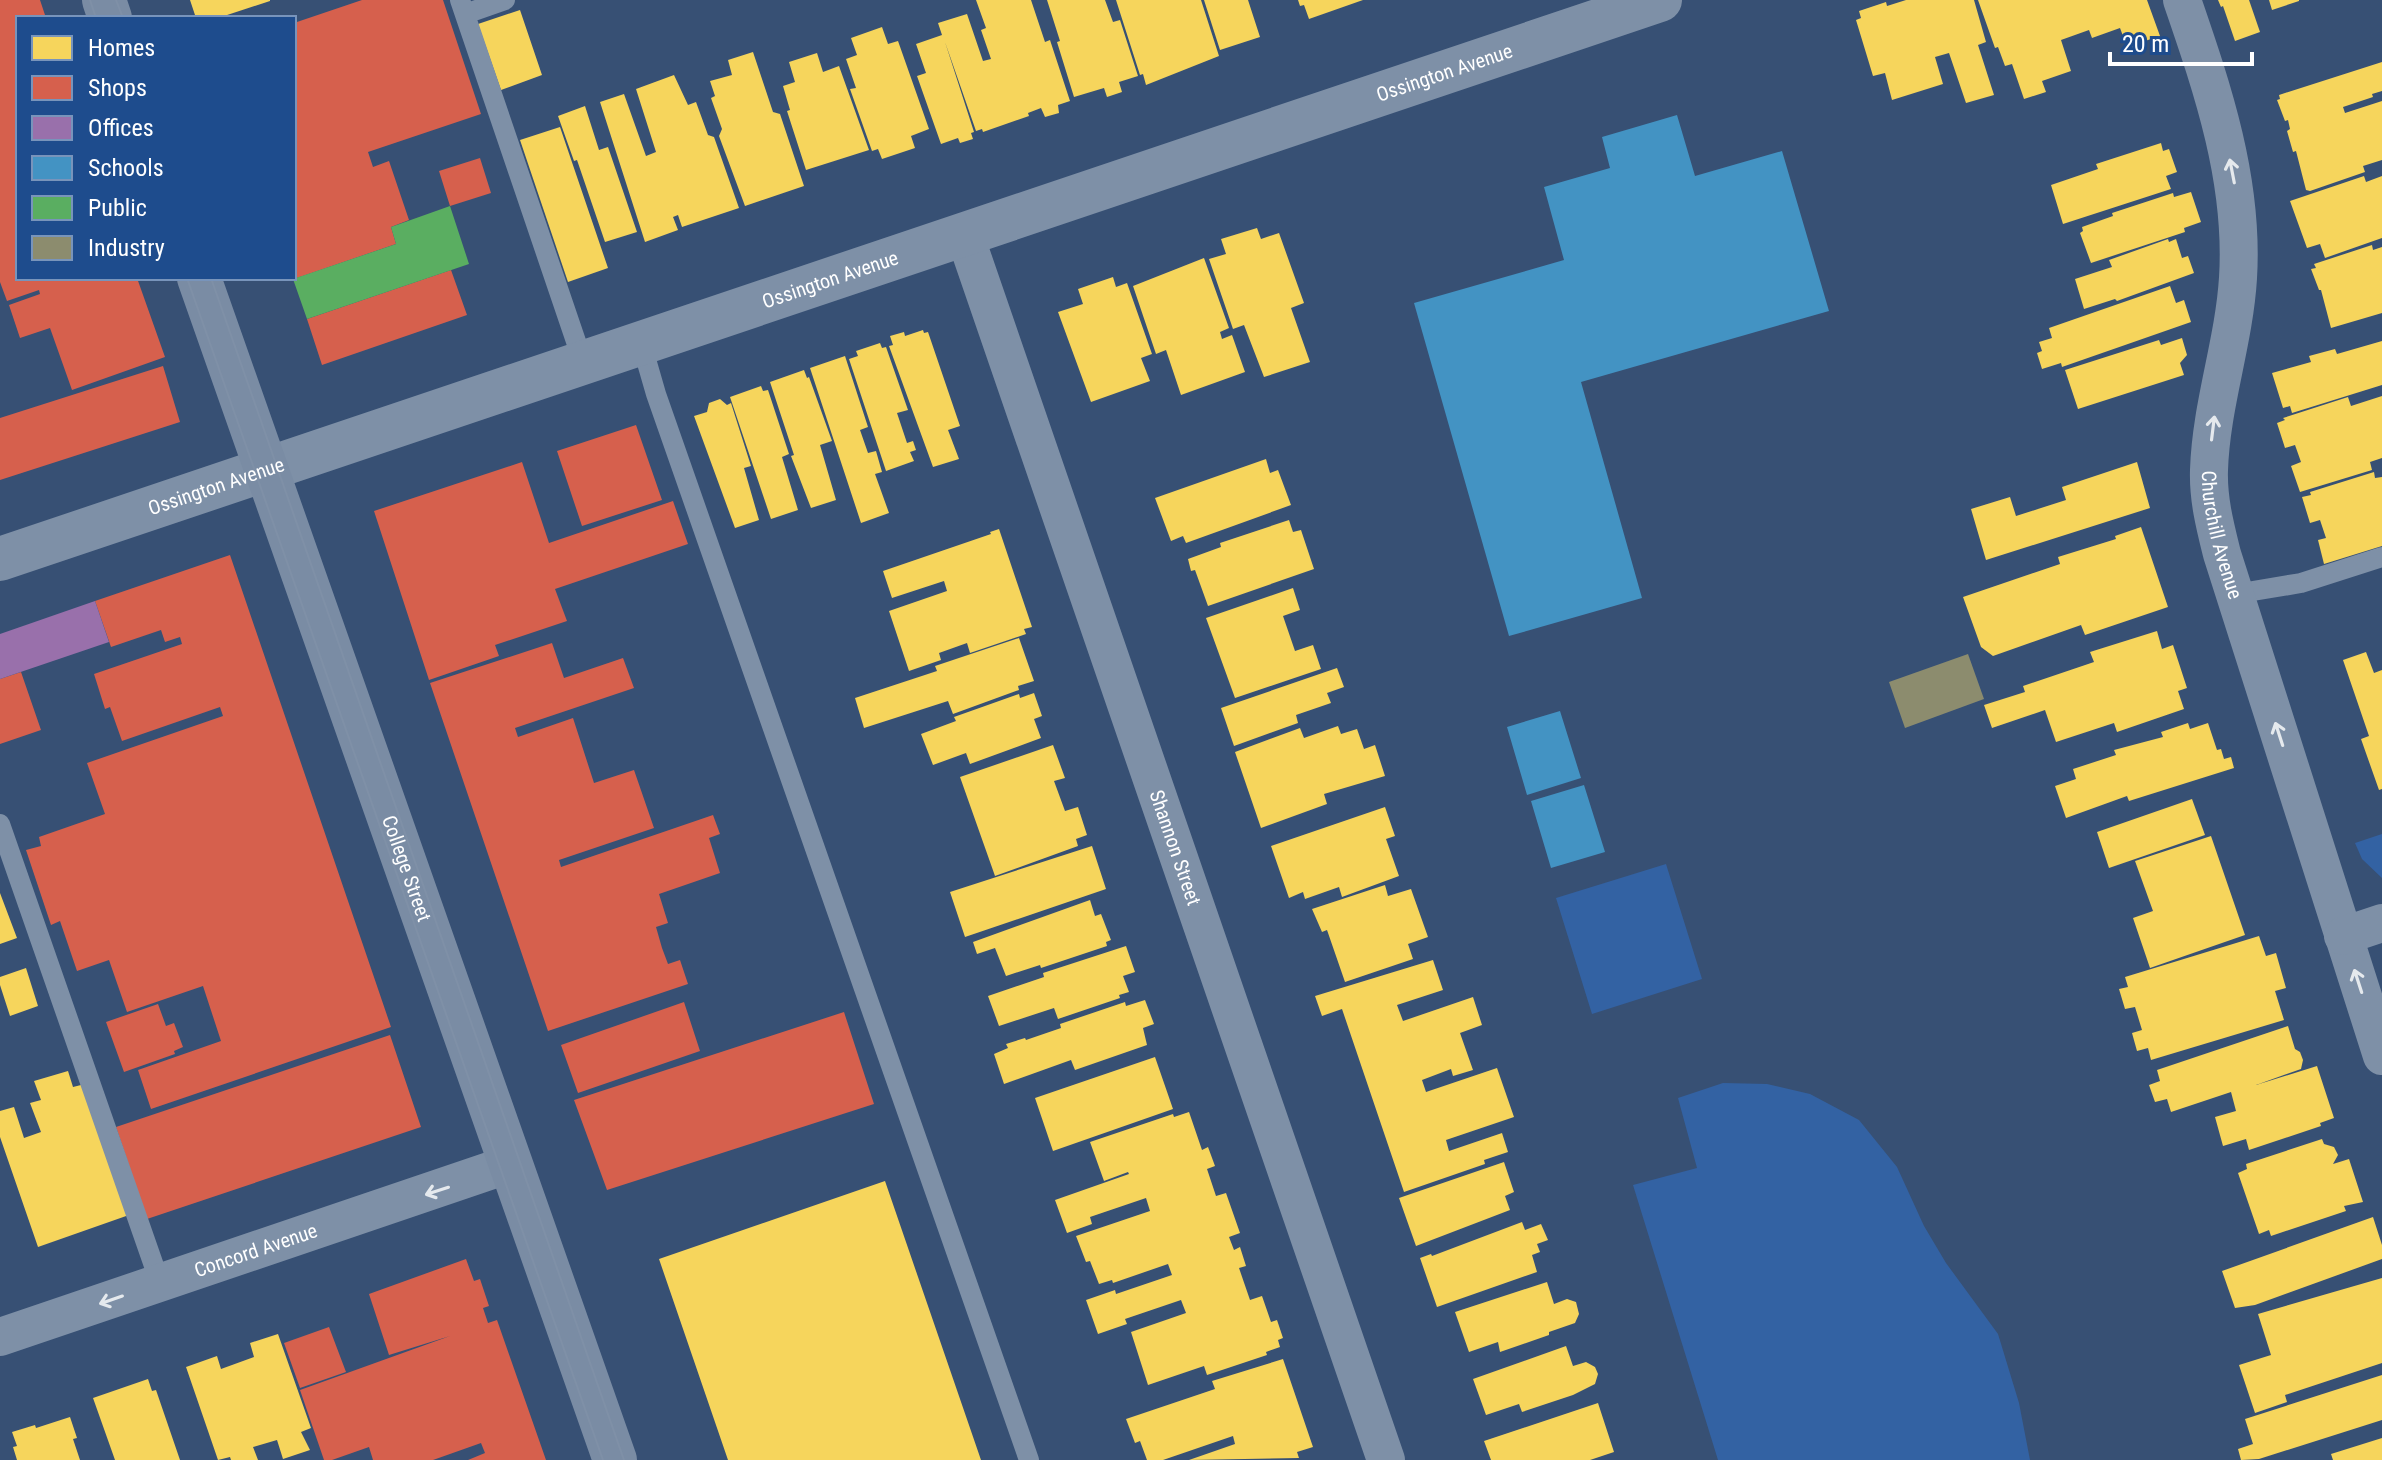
<svg xmlns="http://www.w3.org/2000/svg" width="2382" height="1460" font-family="'Roboto Condensed',sans-serif">
<style>
.green{fill:#3362a3}
.homes{fill:#f6d55c}
.shops{fill:#d6604d}
.offices{fill:#9970ab}
.schools{fill:#4393c3}
.public{fill:#5aae61}
.industry{fill:#8c8c6e}
.lines{fill:none;stroke-linecap:round;stroke-linejoin:round}
.service{stroke:#7e90a7;stroke-width:20}
.minor{stroke:#7e90a7;stroke-width:38}
.tertiary{stroke:#7e90a7;stroke-width:44}
.secondary{stroke:#7a8ca4;stroke-width:44}
.tram{stroke:#7f90a7;stroke-width:2}
.oneway{stroke:#e5e9ed}
.labels{text-anchor:middle;dominant-baseline:central;stroke-width:8;stroke-linejoin:round;paint-order:stroke}
.street-label{font-size:20px;fill:#fff;stroke:#1e4c8d}
</style>
<rect width="100%" height="100%" fill="#375074"/>
<path class="green" d="M2382,834V878L2362,859L2355,843Z
M1666,864L1702,979L1592,1014L1556,898Z
M1723,1083L1767,1084L1810,1094L1859,1120L1897,1167L1924,1226L1946,1263L1998,1334L2019,1403L2030,1460H1718L1633,1185L1697,1168L1678,1098Z"/>
<path class="homes" d="M190,0H270V1L218,18H196Z
M976,0H1031L1045,42L1050,40L1070,101L1058,105L1059,113L1045,117L1041,108L1028,113L1029,116L983,132L982,129L976,131L945,42L974,132L971,133L973,139L960,143L958,138L941,144L917,76L926,73L916,44L942,35L938,23L967,14L983,61L991,59L981,30L986,28Z
M1047,0H1105L1113,22L1120,20L1138,76L1119,82L1122,92L1107,97L1104,88L1074,97L1057,42L1060,41Z
M1116,0H1201L1219,56L1146,85L1143,74L1140,75Z
M1204,0H1248L1260,37L1220,50Z
M1298,0H1363L1309,19L1304,5L1300,6Z
M1906,0H1974L1986,42L1978,45L1994,95L1966,103L1949,53L1935,57L1943,84L1892,100L1885,73L1873,76L1856,20L1861,18L1859,11L1886,2L1887,6Z
M1978,0H2147L2160,36L2133,45L2136,53L2130,55L2120,28L2092,38L2089,30L2061,40L2071,71L2042,81L2046,92L2024,99L2012,64L2005,66L1998,47L1995,48Z
M2218,0H2249L2260,32L2235,41L2223,6L2221,7Z
M2269,0H2299V1L2272,10Z
M520,10L542,75L501,90L478,24Z
M882,27L888,44L898,41L929,129L911,136L915,148L882,159L878,149L872,151L850,89L856,88L846,59L857,55L851,38Z
M753,52L773,112L780,114L804,186L745,206L719,136L722,129L711,98L715,96L710,81L732,75L728,60Z
M817,53L823,72L839,66L869,150L806,170L787,111L790,110L783,86L795,82L789,62Z
M2382,62V91L2372,94L2373,97L2343,107L2345,113L2382,101V160L2363,166L2365,172L2310,191L2306,190L2296,151L2293,152L2287,131L2290,129L2288,120L2285,121L2277,100L2280,99L2279,95Z
M674,75L688,105L696,102L708,135L714,137L739,208L682,227L678,215L673,217L678,230L645,242L600,102L624,94L646,156L656,152L636,89Z
M585,106L599,150L608,147L637,232L605,242L577,160L574,161L558,116Z
M560,127L608,268L568,282L520,140Z
M2161,143L2163,151L2169,149L2177,172L2166,176L2171,189L2063,224L2051,185L2098,169L2096,164Z
M2364,176L2366,182L2382,176V238L2325,258L2320,244L2307,248L2290,201Z
M2191,192L2201,222L2184,228L2185,232L2091,263L2080,233L2083,231L2082,227L2113,216L2112,213L2173,193L2174,197Z
M1257,228L1261,239L1279,233L1304,303L1291,308L1310,362L1264,377L1244,325L1233,329L1209,259L1226,254L1221,239Z
M2168,239L2169,242L2176,239L2182,258L2188,256L2194,273L2117,301L2115,299L2084,309L2075,279L2112,267L2109,260Z
M2372,245L2373,250L2382,247V313L2331,328L2321,290H2319L2311,269L2316,268L2314,264Z
M1204,258L1229,328L1220,332L1222,339L1232,335L1245,372L1181,395L1166,350L1156,354L1133,286Z
M1113,277L1116,287L1127,283L1152,354L1141,358L1150,381L1091,402L1058,312L1083,304L1078,289Z
M2170,286L2176,303L2184,300L2191,322L2062,367L2061,363L2042,369L2037,353L2042,351L2039,342L2052,338L2049,328Z
M923,330L924,333L928,332L960,426L948,430L959,459L933,467L889,346L893,345L890,336L904,332L905,336Z
M2182,338L2187,355L2180,363L2184,375L2078,409L2065,370L2159,340L2161,345Z
M2382,341V385L2292,413L2290,406L2283,408L2272,373L2311,362L2309,356L2335,349L2337,354Z
M880,343L882,348L886,347L908,410L897,413L907,443L913,441L916,450L910,452L914,461L886,471L849,359L858,356L856,351Z
M845,356L868,427L860,430L868,453L876,451L882,472L875,474L889,513L861,523L810,368Z
M804,370L807,378L809,377L832,441L820,445L836,500L811,508L791,456L794,455L770,382Z
M761,386L763,391L768,390L789,454L782,457L798,510L771,519L730,397Z
M2382,396V458L2370,462L2372,470L2300,492L2291,466L2301,462L2295,445L2285,448L2277,423L2285,420L2283,418L2348,397L2351,406Z
M720,399L727,405L731,403L751,466L744,468L759,520L735,528L694,416L707,412L709,403Z
M1266,459L1270,473L1278,470L1291,505L1186,543L1183,536L1171,541L1155,498Z
M2137,462L2150,508L1986,560L1971,509L2010,497L2016,516L2066,500L2062,487Z
M2374,472L2375,478L2382,477V546L2324,564L2318,540L2326,538L2320,520L2310,523L2302,497L2311,495L2310,492Z
M1289,520L1293,532L1301,530L1314,569L1208,606L1195,570L1191,571L1188,559L1221,547L1220,543Z
M2141,527L2168,607L2085,635L2081,625L1993,656L1981,647L1963,597L2060,564L2058,557L2116,539L2115,536Z
M999,529L1032,627L1024,629L1026,634L970,653L967,643L939,653L941,660L909,671L889,611L947,591L944,581L892,598L883,571L991,534L990,532Z
M1293,588L1300,610L1283,616L1295,651L1313,645L1321,669L1235,698L1206,618Z
M2157,631L2162,649L2173,645L2187,688L2178,691L2184,709L2117,732L2114,723L2056,742L2045,710L1992,728L1984,705L2025,692L2023,686L2094,662L2090,652Z
M1019,638L1034,681L1018,686L1019,690L953,714L948,701L864,728L855,698L937,671L935,666Z
M2366,652L2374,673L2382,670V789L2379,790L2361,739L2369,736L2343,660Z
M1337,668L1344,687L1327,693L1331,703L1296,715L1298,723L1234,746L1221,708Z
M1034,693L1042,716L1034,719L1041,738L970,764L966,753L933,765L921,734L956,721L954,717L1019,694L1020,698Z
M2188,723L2190,729L2208,723L2217,750L2221,749L2224,759L2231,757L2234,768L2129,801L2127,796L2066,818L2055,786L2076,779L2073,769L2116,755L2114,750L2163,737L2161,732Z
M1338,726L1341,734L1357,729L1364,749L1375,745L1385,776L1324,794L1327,804L1261,828L1235,752L1300,728L1304,738Z
M1053,745L1065,778L1054,781L1065,811L1078,807L1087,835L1076,839L1078,846L995,876L960,777Z
M2192,799L2205,835L2109,868L2097,832Z
M1385,807L1395,836L1386,839L1399,876L1342,897L1339,887L1305,899L1303,892L1289,898L1271,846Z
M2211,836L2245,935L2150,968L2133,918L2153,911L2135,861Z
M1092,846L1106,889L965,937L950,892Z
M1385,885L1388,896L1411,889L1428,937L1408,944L1413,959L1345,982L1327,930L1322,932L1312,909Z
M0,893L17,938L0,944Z
M1090,900L1095,916L1101,914L1111,940L1106,942L1107,946L1041,968L1040,965L1006,976L995,948L977,954L973,942Z
M2259,936L2266,956L2276,953L2286,988L2275,991L2284,1020L2151,1060L2148,1048L2137,1051L2132,1033L2142,1030L2135,1007L2125,1009L2119,989L2128,987L2125,977Z
M1126,946L1135,972L1123,976L1129,992L1119,995L1120,998L1058,1019L1054,1008L999,1026L988,996L1044,977L1043,973Z
M1433,960L1443,990L1397,1005L1403,1021L1473,997L1482,1025L1460,1033L1473,1070L1453,1076L1451,1069L1422,1080L1426,1092L1497,1068L1514,1117L1446,1140L1449,1151L1502,1133L1508,1152L1484,1160L1485,1164L1404,1192L1342,1009L1322,1016L1315,996Z
M26,968L38,1006L10,1016L0,985V977Z
M1145,1000L1154,1024L1143,1028L1147,1045L1075,1070L1071,1060L1004,1084L994,1054L1008,1048L1006,1044L1025,1038L1026,1040L1061,1028L1060,1024L1125,1002L1126,1006Z
M2288,1026L2295,1049L2300,1052L2303,1060L2301,1069L2256,1085L2317,1066L2334,1118L2320,1123L2321,1126L2249,1150L2246,1139L2223,1146L2215,1117L2236,1111L2231,1092L2171,1112L2167,1099L2155,1102L2149,1085L2160,1081L2157,1070Z
M1155,1057L1173,1109L1053,1151L1035,1098Z
M68,1071L73,1087L85,1084L129,1215L38,1247L0,1137V1111L14,1107L24,1138L41,1132L30,1103L41,1100L34,1081Z
M1189,1112L1202,1150L1208,1147L1215,1166L1207,1169L1216,1196L1226,1193L1240,1233L1229,1237L1234,1250L1240,1247L1246,1266L1239,1268L1250,1300L1262,1296L1271,1322L1277,1320L1283,1338L1278,1340L1280,1347L1266,1352L1267,1355L1207,1375L1204,1366L1148,1385L1131,1332L1186,1313L1181,1300L1125,1319L1127,1324L1098,1334L1086,1300L1115,1290L1116,1294L1172,1275L1168,1264L1113,1283L1112,1280L1099,1284L1090,1261L1086,1262L1076,1236L1150,1211L1146,1198L1090,1217L1092,1224L1067,1233L1055,1200L1129,1174L1128,1172L1104,1181L1090,1142L1173,1114L1174,1117Z
M2322,1139L2324,1144L2334,1147L2338,1155L2333,1164L2349,1159L2363,1202L2344,1206L2346,1211L2271,1236L2269,1230L2259,1234L2238,1173L2247,1169L2246,1164Z
M1504,1162L1514,1192L1505,1196L1510,1210L1416,1246L1399,1198Z
M885,1181L981,1460H728L659,1259Z
M2373,1217L2382,1245V1259L2255,1305L2235,1308L2222,1271Z
M1522,1222L1525,1230L1541,1224L1548,1240L1537,1244L1540,1252L1532,1255L1537,1272L1437,1307L1420,1258L1431,1254L1432,1256Z
M2382,1278V1363L2285,1395L2287,1402L2255,1413L2239,1365L2271,1355L2258,1314Z
M1547,1282L1554,1304L1567,1299L1576,1302L1579,1314L1575,1323L1549,1332V1335L1500,1352L1498,1342L1469,1352L1455,1312Z
M278,1334L311,1428L301,1432L310,1450L283,1459L277,1440L253,1447L258,1460H231L230,1457L218,1460L186,1367L217,1356L221,1369L254,1357L250,1343Z
M1566,1346L1573,1366L1586,1362L1595,1367L1598,1374L1595,1384L1573,1395L1522,1412L1519,1404L1486,1415L1473,1379Z
M1283,1359L1313,1447L1297,1452L1299,1458L1189,1460L1235,1444L1233,1436L1163,1460H1147L1140,1441L1135,1443L1126,1419L1215,1389L1212,1381Z
M2382,1375V1420L2259,1459L2241,1460L2238,1449L2253,1444L2245,1419Z
M148,1379L152,1391L156,1390L180,1460H115L93,1398Z
M1598,1403L1614,1452L1590,1460H1491L1484,1441Z
M70,1417L77,1438L73,1439L80,1460H17L13,1447L17,1446L12,1432L35,1425L36,1428Z
M2382,1438V1460H2333L2331,1454Z"/>
<path class="shops" d="M0,0H40L46,18H18V278H137L165,357L72,390L50,328L20,338L9,305L40,294L39,290L7,301L0,282Z
M362,0H443L481,114L368,152L373,167L389,161L409,220L391,227L396,244L294,279V23Z
M480,158L491,193L450,206L439,171Z
M451,270L467,315L322,365L307,319Z
M163,366L180,422L0,480V418Z
M636,425L662,500L582,526L557,451Z
M522,462L549,543L673,501L688,544L555,589L567,621L495,645L499,656L429,680L374,511Z
M230,555L391,1027L151,1109L138,1070L221,1041L203,986L127,1012L109,960L77,971L60,921L51,925L26,850L41,846L39,837L105,814L87,763L223,716L220,707L122,741L110,707L105,709L94,674L182,644L180,637L165,642L161,630L111,647L95,601Z
M552,643L564,678L623,658L634,688L515,728L518,737L573,718L594,783L634,770L654,828L559,860L561,867L713,815L720,834L709,838L720,873L659,894L668,923L656,927L662,948L668,964L680,960L688,984L548,1031L430,683Z
M21,672L41,730L0,744V679Z
M684,1002L700,1051L578,1093L561,1045Z
M158,1004L166,1026L174,1023L183,1047L174,1051L175,1054L124,1072L106,1022Z
M844,1012L874,1104L607,1190L574,1100Z
M390,1035L421,1127L147,1219L116,1127Z
M466,1259L474,1281L480,1279L489,1306L483,1308L488,1323L497,1320L546,1460H468L485,1453L481,1443L433,1460H373L369,1447L332,1460H324L300,1390L450,1336L389,1355L369,1294Z
M329,1327L346,1372L300,1388L284,1343Z"/>
<path class="offices" d="M95,601L109,642L0,679V634Z"/>
<path class="schools" d="M1677,115L1695,176L1782,151L1829,311L1581,382L1642,598L1509,636L1414,303L1564,260L1544,187L1610,168L1602,137Z
M1560,711L1581,778L1527,795L1507,727Z
M1584,785L1605,852L1551,868L1531,801Z"/>
<path class="public" d="M450,206L469,264L307,319L293,279L396,244L391,227Z"/>
<path class="industry" d="M1968,654L1984,699L1905,728L1889,682Z"/>
<g class="lines">
<path class="service" d="M460,0L583,362
M465,14L505,0
M641,342L656,394L1029,1460
M2235,594L2301,583L2382,557
M0,824L160,1283"/>
<g class="minor">
<path id="s1" d="M2182,0C2213,90 2244,181 2238,278C2234,343 2211,405 2209,470C2208,499 2215,526 2222,554L2382,1056"/>
<path id="s2" d="M964,233L1386,1460"/>
<path d="M2343,936L2382,923"/>
<path id="s3" d="M0,1337L510,1164"/>
</g>
<path class="tertiary" id="s4" d="M0,559L1660,0"/>
<g class="secondary">
<path d="M104,0L110,18"/>
<path id="s5" d="M199,278L615,1460"/>
</g>
<path class="tram" d="M90,0L96,18
M116,0L123,18
M187,278L603,1460
M211,278L624,1460"/>
</g>
<defs><path id="oneway-shaft" d="M-6 0H5M1.5-3L5.5 0L1.5 3" fill="none" stroke-width="1.6" stroke-linecap="round" stroke-linejoin="round" transform="scale(2)"/></defs>
<g class="oneway">
<use href="#oneway-shaft" transform="translate(2232 171) rotate(-101)"/>
<use href="#oneway-shaft" transform="translate(2213 428) rotate(-83)"/>
<use href="#oneway-shaft" transform="translate(2279 734) rotate(-108)"/>
<use href="#oneway-shaft" transform="translate(2358 981) rotate(-108)"/>
<use href="#oneway-shaft" transform="translate(437 1191) rotate(162)"/>
<use href="#oneway-shaft" transform="translate(111 1300) rotate(161)"/>
</g>
<g class="labels">
<g class="street-label">
<text stroke="none"><textPath href="#s4" startOffset="1524">Ossington Avenue</textPath></text>
<text stroke="none"><textPath href="#s4" startOffset="876">Ossington Avenue</textPath></text>
<text stroke="none"><textPath href="#s4" startOffset="228">Ossington Avenue</textPath></text>
<text stroke="none"><textPath href="#s1" startOffset="546">Churchill Avenue</textPath></text>
<text stroke="none"><textPath href="#s2" startOffset="650">Shannon Street</textPath></text>
<text stroke="none"><textPath href="#s5" startOffset="626">College Street</textPath></text>
<text stroke="none"><textPath href="#s3" startOffset="270">Concord Avenue</textPath></text>
</g>
</g>
<rect x="16" y="16" width="280" height="264" fill="#1e4c8d" stroke="#7894bb" stroke-width="2"/>
<rect x="32" y="36" width="40" height="24" fill="#f6d55c" stroke="#7894bb" stroke-width="2"/>
<text x="88" y="56" font-size="24" fill="#ffffff">Homes</text>
<rect x="32" y="76" width="40" height="24" fill="#d6604d" stroke="#7894bb" stroke-width="2"/>
<text x="88" y="96" font-size="24" fill="#ffffff">Shops</text>
<rect x="32" y="116" width="40" height="24" fill="#9970ab" stroke="#7894bb" stroke-width="2"/>
<text x="88" y="136" font-size="24" fill="#ffffff">Offices</text>
<rect x="32" y="156" width="40" height="24" fill="#4393c3" stroke="#7894bb" stroke-width="2"/>
<text x="88" y="176" font-size="24" fill="#ffffff">Schools</text>
<rect x="32" y="196" width="40" height="24" fill="#5aae61" stroke="#7894bb" stroke-width="2"/>
<text x="88" y="216" font-size="24" fill="#ffffff">Public</text>
<rect x="32" y="236" width="40" height="24" fill="#8c8c6e" stroke="#7894bb" stroke-width="2"/>
<text x="88" y="256" font-size="24" fill="#ffffff">Industry</text>
<path d="M2110 52v12h142v-12" fill="none" stroke="#ffffff" stroke-width="4"/>
<text x="2122" y="52" font-size="24" fill="#ffffff" stroke="#1e4c8d" stroke-width="6" paint-order="stroke">20 m</text>
</svg>
